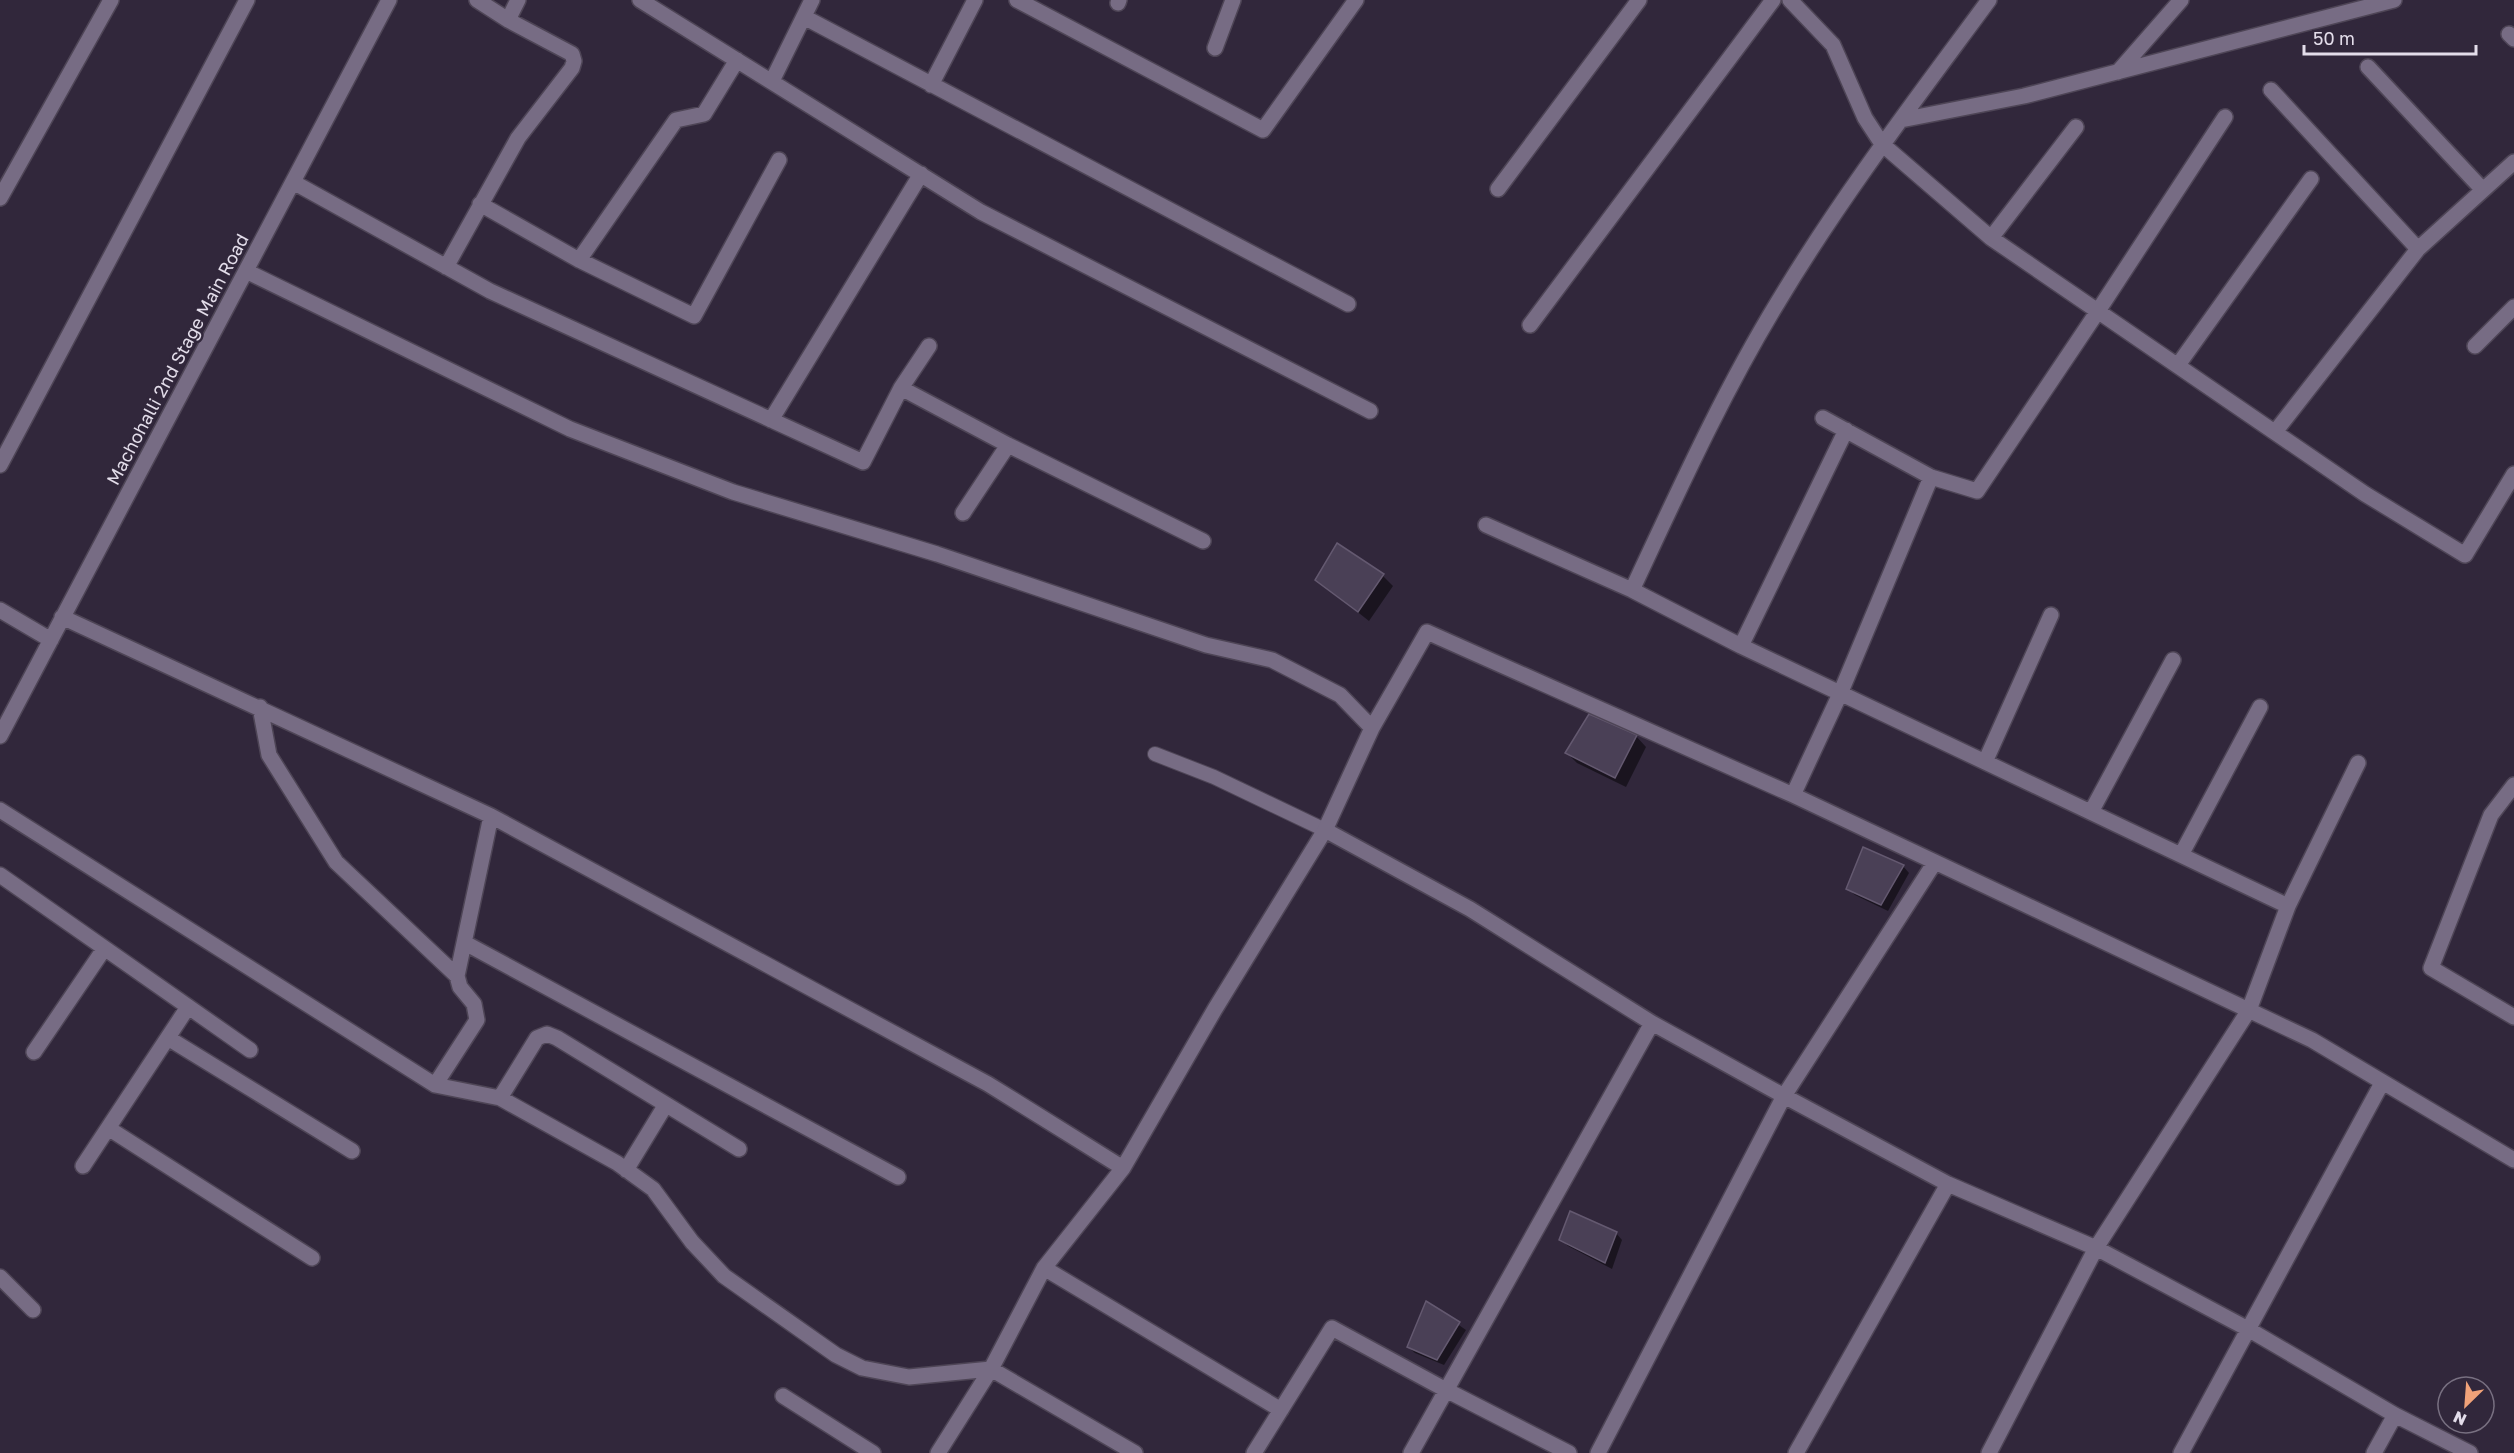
<svg xmlns="http://www.w3.org/2000/svg" width="2514" height="1453" font-family="'Golos Text',sans-serif">
<style>
.shadow{fill:#0007}
.building{fill:#4a4056;stroke:#645970;stroke-width:1.5}
.lines{fill:none;stroke-linecap:round;stroke-linejoin:round}
.lane-casing{stroke:#4e4556;stroke-width:16}
.street-casing{stroke:#4e4556;stroke-width:18}
.lane{stroke:#776c84;stroke-width:14}
.street{stroke:#776c84;stroke-width:15}
.labels{text-anchor:middle;dominant-baseline:central;stroke-width:5;stroke-linejoin:round;paint-order:stroke}
.street-label{font-size:18px;fill:#e3ddea;stroke:#31273b}
</style>
<rect width="100%" height="100%" fill="#31273b"/>
<path class="shadow" d="M1383,576L1393,586L1369,621L1317,580Z
M1636,736L1646,747L1626,787L1577,763L1567,753Z
M1903,866L1909,873L1888,911L1855,895L1848,889Z
M1616,1233L1622,1240L1612,1269L1568,1246L1561,1239Z
M1427,1303L1466,1330L1444,1365L1415,1353L1408,1347Z"/>
<path class="building" d="M1337,543L1384,574L1358,612L1315,580Z
M1589,714L1637,735L1615,778L1565,753Z
M1863,847L1904,865L1881,905L1846,889Z
M1570,1211L1617,1232L1605,1263L1559,1240Z
M1426,1301L1460,1322L1437,1360L1407,1347Z"/>
<g class="lines">
<g class="lane-casing">
<path id="lane" d="M1155,754L1214,777L1325,830"/>
</g>
<g class="street-casing">
<path id="street" d="M640,0L981,212L1370,411
M1017,0L1263,130L1356,0
M1790,0L1833,45L1865,118L1882,144L1991,238L2365,494L2465,555L2514,474
M1118,3L1119,0
M804,17L1348,304
M508,20L518,0
M2509,34L2514,39
M1215,48L1233,0
M2368,67L2483,190
M2118,72L2181,0
M772,81L812,0
M931,85L975,0
M2271,90L2418,249
M1901,120L2024,96L2394,0
M293,182L490,291L863,462L901,388L929,346
M1498,189L1639,0
M0,198L111,0
M480,204L579,260L694,316L779,160
M1991,238L2076,127
M579,260L676,120L704,114L737,60
M446,267L518,138L572,68L574,61L572,54L508,20L477,0
M246,271L570,429L733,492L937,554L1206,645L1272,660L1340,695L1372,728
M1530,325L1773,0
M2475,346L2514,307
M2178,365L2311,179
M901,388L1008,445L1203,541
M1823,418L1931,477L1977,491L2098,311L2225,117
M771,420L921,174
M2275,432L2418,249L2514,162
M0,465L247,0
M963,513L1008,445
M1486,525L1632,590L1741,646L2288,906
M1632,590C1678,492 1722,394 1778,302C1841,197 1916,99 1989,0
M0,610L51,640
M62,617L491,816L988,1084L1123,1168
M1741,646L1846,430
M260,707L269,755L336,862L457,976
M0,736L389,0
M1985,762L2051,615
M2514,785L2491,815L2431,968L2514,1017
M1793,795L1840,694L1931,477
M0,810L435,1085L500,1098L617,1163L653,1189L692,1242L724,1276L836,1355L862,1368L909,1377L991,1369L1135,1453
M2091,812L2173,660
M1325,830L1470,909L1652,1023L1784,1096L1948,1184L2096,1248L2248,1329L2395,1415L2470,1453
M2181,855L2260,707
M0,875L250,1050
M465,943L898,1177
M168,1038L352,1151
M34,1052L104,949
M435,1085L477,1020L474,1004L460,987L457,976L491,816
M500,1098L537,1038L547,1034L557,1038L739,1149
M108,1128L312,1258
M83,1166L188,1007
M626,1170L665,1106
M1044,1268L1281,1410
M0,1277L33,1310
M783,1396L873,1453
M938,1453L991,1369L1044,1268L1123,1168L1215,1009L1325,830L1372,728L1427,632L1793,795L2312,1040L2514,1160
M1254,1453L1332,1328L1446,1390L1569,1453
M1411,1453L1652,1023
M1598,1453L1784,1096L1935,862
M1796,1453L1948,1184
M1989,1453L2096,1248L2249,1010L2288,906L2358,763
M2181,1453L2382,1083
M2374,1453L2395,1415"/>
</g>
<use href="#lane" class="lane"/>
<use href="#street" class="street"/>
</g>
<g class="labels">
<g class="street-label">
<text transform="translate(177 359) rotate(-62)">Machohalli 2nd Stage Main Road</text>
</g>
</g>
<g transform="translate(2466 1405) rotate(205)"><circle r="28" fill="#31273b" stroke="#787081" stroke-width="1.5"/>
<path d="M0-4.5L10 22L0 15L-10 22Z" fill="#f0a279"/>
<text y="-9" font-size="16" font-weight="bold" text-anchor="middle" fill="#e3ddea">N</text>
</g>
<path d="M2304 45v9h172v-9" fill="none" stroke="#e3ddea" stroke-width="3"/>
<text x="2313" y="45" font-size="18" fill="#e3ddea" stroke="#31273b" stroke-width="4.5" paint-order="stroke">50 m</text>
</svg>
